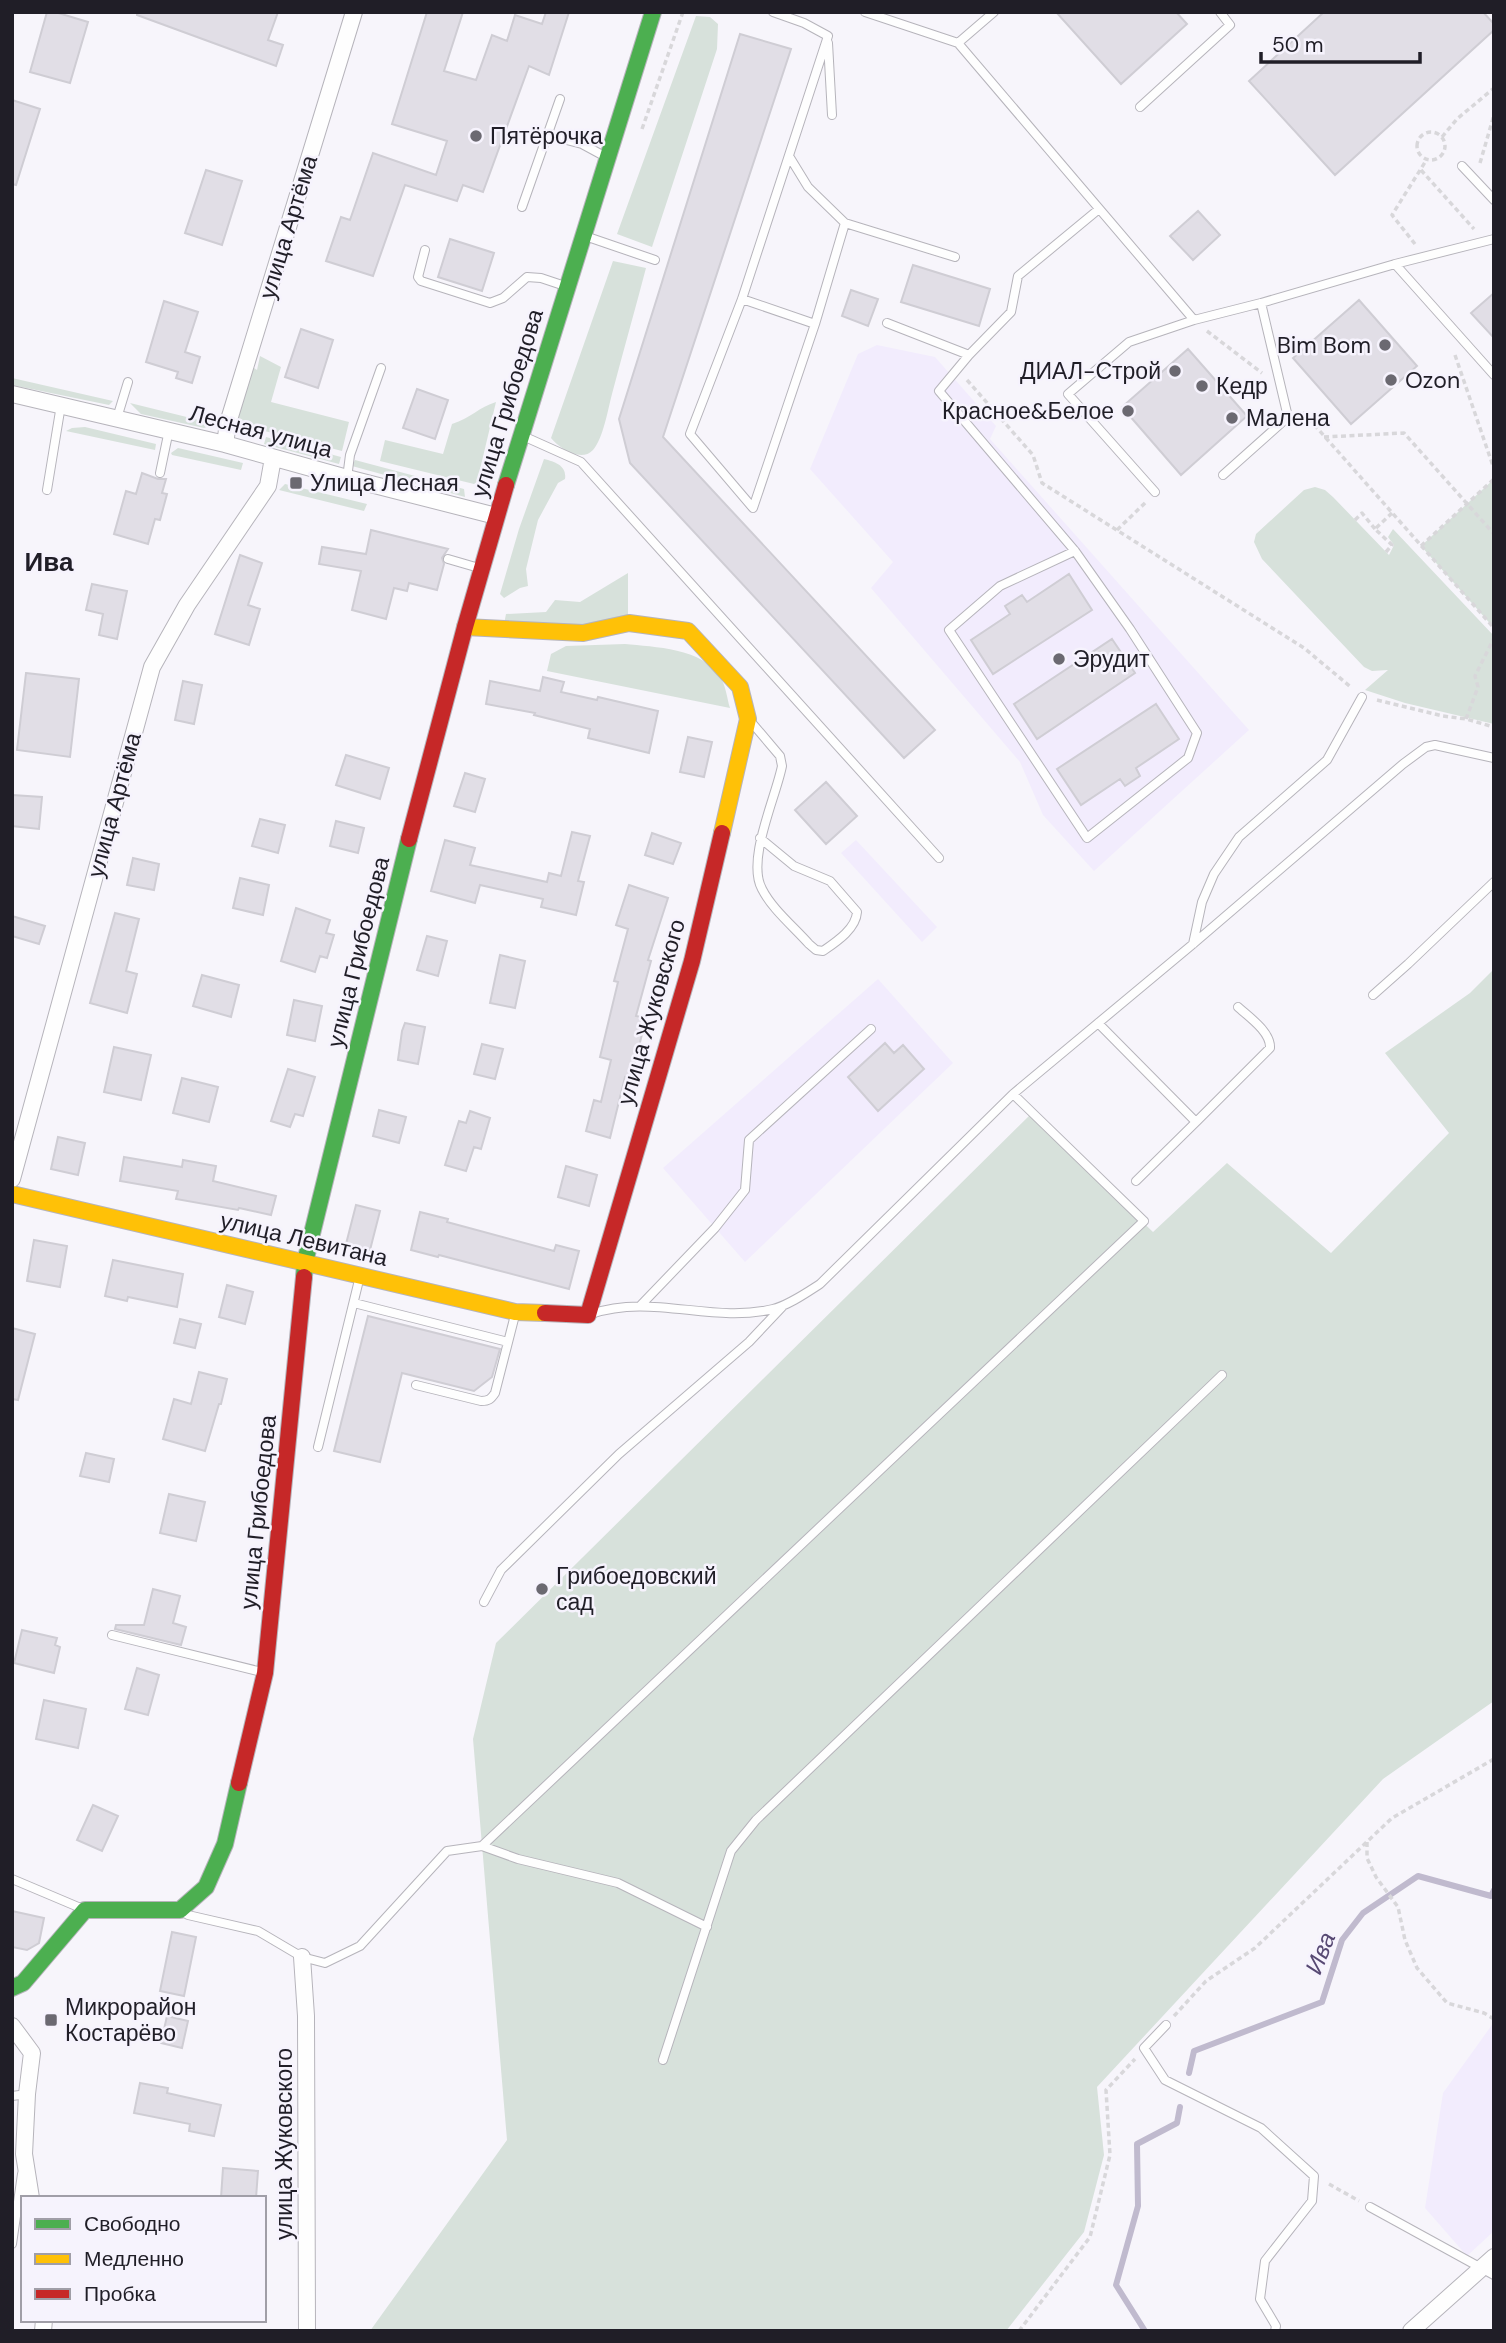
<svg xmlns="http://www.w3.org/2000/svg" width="1506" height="2343" font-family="'DM Sans',sans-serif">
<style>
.built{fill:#f2ecfd}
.green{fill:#d7e1db}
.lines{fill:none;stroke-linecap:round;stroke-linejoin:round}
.stream{stroke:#c0bace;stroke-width:6}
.building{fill:#e1dee6;stroke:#cfcdd4;stroke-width:2}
.lane-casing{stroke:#b6b4bb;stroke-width:10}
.street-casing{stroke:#b6b4bb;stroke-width:18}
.fast-casing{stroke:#b6b4bb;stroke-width:18}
.slow-casing{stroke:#b6b4bb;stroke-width:18}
.jam-casing{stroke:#b6b4bb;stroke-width:18}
.path{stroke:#d8d7da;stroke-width:3.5;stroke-dasharray:5 3.5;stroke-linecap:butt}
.lane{stroke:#fefefe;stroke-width:8}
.street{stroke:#fefefe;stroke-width:16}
.fast{stroke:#4caf50;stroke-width:16}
.slow{stroke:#ffc107;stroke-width:16}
.jam{stroke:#c62828;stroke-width:16}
.poi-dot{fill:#6b6971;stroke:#f6f3fd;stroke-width:2.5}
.labels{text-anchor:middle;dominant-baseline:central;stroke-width:5;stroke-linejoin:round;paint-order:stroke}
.poi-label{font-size:23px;fill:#201e27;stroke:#f6f3fd;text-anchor:start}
.street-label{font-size:23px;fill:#201e27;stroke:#f6f3fd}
.water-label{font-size:24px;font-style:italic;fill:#574973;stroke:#f6f3fd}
.quarter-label{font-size:26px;font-weight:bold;fill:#201e27;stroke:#f6f3fd}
</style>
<rect width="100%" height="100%" fill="#f7f5fb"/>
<path class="built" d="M877,345L935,357L996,426L990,439L1249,730L1094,871L1043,815L1020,762L871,588L893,562L810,469L858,354Z
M856,840L937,927L922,942L841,853Z
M878,979L953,1063L745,1262L663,1168Z
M1494,2022V2231L1467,2256L1425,2208L1443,2093Z"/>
<path class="green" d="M696,16L710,17L718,24L717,49L652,247L617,234Z
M613,261L646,268C635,310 623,352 612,394C608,409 603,439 593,450C581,463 559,448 551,438Z
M260,356L281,367L271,402L349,422L342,451L238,424L237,418L251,366L257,370Z
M12,378L113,401L109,405L12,385Z
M496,402L477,482L474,484L380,461L385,440L443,454L452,424C471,418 479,407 496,402Z
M130,403L215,424L204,428L141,414Z
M85,427L156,444L155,450L66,431L72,428Z
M266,437L341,457L339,464L264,444Z
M178,448L243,463L241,470L172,455L171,453Z
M544,459C556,462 567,466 565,479L558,483L538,520L526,569L528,586L520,588L504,598L500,594L519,529Z
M355,460L464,489L465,497L352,466Z
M1494,479V628L1421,546Z
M285,484L367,504L364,511L279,490Z
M1315,487L1325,490L1333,497L1389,555L1394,545L1388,537L1393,529L1494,636V724L1405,703L1365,690L1388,670L1372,671L1364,667L1262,559L1254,542L1256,534L1304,490Z
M628,573V616L606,625L504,624L506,614L546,612L555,600L580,602Z
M625,644C654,647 703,648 720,677C726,685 727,699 730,708L547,671L551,654L566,646Z
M1494,969V1701L1383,1779L1097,2087L1104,2155L1084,2232L1006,2331H370L507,2140L473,1739L496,1643L1031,1114L1153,1232L1227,1163L1331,1253L1449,1133L1385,1053L1470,993Z"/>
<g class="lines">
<path class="stream" d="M1189,2073L1194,2051L1322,2002L1342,1940L1363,1913L1418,1876L1491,1896L1494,1890
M1145,2331L1116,2285L1138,2206L1137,2144L1177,2123L1180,2107"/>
</g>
<path class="building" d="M47,12H55L88,22L70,83L30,72Z
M137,12H278L268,40L283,45L276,66L137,15Z
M427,12H463L444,71L476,80L492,35L507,41L515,15L542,24L546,12H569L549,75L529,66L483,192L463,185L457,201L405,185L373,276L326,261L341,217L350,220L373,153L436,175L447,141L392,124Z
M1056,12H1176L1187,24L1121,84Z
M1324,12H1483L1494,24V30L1335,175L1249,81Z
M740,34L791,49L663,437L935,730L904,758L630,463L619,419Z
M12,100L40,109L16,185L12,184Z
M206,170L242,181L222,245L185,233Z
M1198,211L1220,235L1193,260L1170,236Z
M450,239L494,253L482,291L438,277Z
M913,265L990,289L979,326L901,302Z
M851,290L878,299L868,326L842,316Z
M1494,293V338L1471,313Z
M1359,300L1417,366L1351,424L1293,358Z
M164,301L198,312L185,352L200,357L192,383L176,378L178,372L146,362Z
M301,329L333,340L318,388L285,377Z
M1188,349L1247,416L1181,475L1122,407Z
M417,389L448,400L435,439L403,428Z
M142,473L158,479H166L162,493L167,494L160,520L155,519L148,544L114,534L126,491L136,494Z
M371,530L448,549L442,558L444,564L437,590L409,583L407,591L394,588L386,619L352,610L361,571L319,564L322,547L366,554Z
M240,555L262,563L248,605L260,609L249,645L215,634Z
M1069,574L1092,610L993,674L971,640L1010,614L1005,606L1022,595L1027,602Z
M92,584L127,591L117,639L99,635L103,614L86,610Z
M1112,639L1135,673L1037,739L1014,704Z
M26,673L79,679L70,757L17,750Z
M543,677L564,682L561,692L597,700L598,697L658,711L649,753L588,738L590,729L534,715L535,713L486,704L490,681L540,691Z
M183,681L202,685L194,724L175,720Z
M1156,704L1179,739L1136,768L1140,776L1125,786L1120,779L1081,805L1057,769Z
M688,737L712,742L704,777L680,772Z
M346,755L389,768L380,799L336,785Z
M465,773L485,779L475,812L454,806Z
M826,782L857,816L826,844L795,810Z
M12,795L42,797L39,829L12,826Z
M260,819L285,825L278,853L252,846Z
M336,821L364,828L358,853L330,846Z
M572,832L590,836L578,881L584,882L576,915L541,907L543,899L480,885L475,903L431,891L445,840L475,848L470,865L547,882L549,873L561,876Z
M652,833L681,843L673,864L645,855Z
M133,858L159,864L154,890L127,885Z
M240,878L269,885L263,915L233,908Z
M629,885L668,898L648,960L651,961L636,1016L646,1018L631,1079L625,1077L610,1138L586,1131L594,1100L601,1102L611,1060L600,1057L618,982L614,981L628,929L616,925Z
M296,908L330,920L326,933L334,935L327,958L320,956L315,972L281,961Z
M115,913L139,919L126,971L137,974L127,1013L90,1003Z
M12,916L45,926L39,944L12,936Z
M427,936L447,941L438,976L417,970Z
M500,955L525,961L515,1008L490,1003Z
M202,975L239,985L231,1017L193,1006Z
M294,1000L322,1006L315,1041L287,1035Z
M405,1023L425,1027L418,1064L398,1060L402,1031Z
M885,1043L894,1053L903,1045L924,1069L878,1111L848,1077Z
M482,1044L503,1049L495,1079L474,1074Z
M114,1047L151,1055L141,1100L104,1092Z
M288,1069L315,1077L303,1116L295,1114L290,1127L271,1121Z
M182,1078L218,1087L209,1122L173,1113Z
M379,1110L406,1117L399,1143L373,1136Z
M470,1111L490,1118L481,1149L474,1147L466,1171L445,1165L459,1121L466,1123Z
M58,1137L85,1143L78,1175L51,1169Z
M124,1157L182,1167L183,1160L216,1166L213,1181L276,1196L271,1215L239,1208L238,1210L176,1199L178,1191L120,1181Z
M566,1166L597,1175L589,1206L558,1197Z
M356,1205L380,1211L370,1250L346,1244Z
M420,1212L448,1219L447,1222L554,1251L556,1245L579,1251L569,1289L439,1255L438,1257L411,1250Z
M34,1240L67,1246L60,1287L27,1281Z
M113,1260L183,1274L177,1307L128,1297L127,1301L105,1296Z
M227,1285L253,1292L245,1324L219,1317Z
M368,1316L500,1349L492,1377L474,1391L402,1373L380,1462L334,1451Z
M180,1319L201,1324L195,1348L174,1343Z
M12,1328L35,1334L18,1400L12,1399Z
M199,1372L227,1379L221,1404H219L205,1451L163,1439L174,1399L191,1404Z
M86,1453L114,1459L109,1482L80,1476Z
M169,1494L205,1502L196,1541L160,1533Z
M153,1589L180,1596L173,1623L186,1627L181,1645L115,1629L116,1625H144Z
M22,1630L57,1638L55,1645L60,1647L54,1673L14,1663Z
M137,1668L159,1675L148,1715L125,1709Z
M44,1700L86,1709L78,1748L36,1739Z
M93,1805L118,1816L102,1851L77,1840Z
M12,1911L44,1918L39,1943L27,1950L12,1947Z
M172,1932L196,1937L184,1996L160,1991Z
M167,2016L188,2021L182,2048L161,2043Z
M140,2083L168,2088L167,2093L221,2105L214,2136L189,2131L190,2124L134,2113Z
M223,2168L258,2171L256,2198H221Z"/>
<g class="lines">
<g class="lane-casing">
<path id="lane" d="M773,12L804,23L828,36L742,299L690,434L753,508L815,324L845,223L808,187L789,156
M865,12L958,43L1194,320L1129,342L1068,394L1155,492
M828,43L832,115
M958,43L994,12
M1140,107L1230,25L1220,12
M547,135L582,144L606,157
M1462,166L1494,200
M522,207L560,99
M845,223L955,257
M585,236L655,260
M425,250L418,277L421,281L490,303L503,298L527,277L541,278L565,286
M1395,264L1494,239
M742,299L815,324
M1194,320L1261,303L1395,264L1494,375
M887,323L969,355L1011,312L1018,276L1099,209
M969,355L939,391L1075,551L1130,629L1197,733L1188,758L1087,838L949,630L1000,586L1075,551
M117,418L128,382
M523,436L581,462L939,858
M160,473L169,430
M1223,475L1288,417L1261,303
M347,478L350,455L381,368
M47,490L61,405
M448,559L479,568
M752,723L780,756L782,766C776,797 746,860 762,889C772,909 794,927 809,944L816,950L823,951C836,942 856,929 857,912L830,881L794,866L760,838
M1193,944L1202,902L1214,874L1239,837L1327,760L1362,697
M1373,995L1408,964L1494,882
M1098,1023L1196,1122L1270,1048C1271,1032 1249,1017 1238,1007
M1136,1181L1196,1122
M354,1303L508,1342
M641,1305L715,1228L745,1190L749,1140L871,1029
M591,1314C652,1293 712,1324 773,1309C789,1305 806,1293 820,1284L1013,1094L1193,944L1403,764L1426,747L1435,745L1494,758
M416,1385L481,1401C489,1401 491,1399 495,1393L515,1315
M318,1447L360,1276
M484,1602L501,1570L619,1454L749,1342L782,1307
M112,1635L262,1672
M482,1846L1144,1221L1013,1094
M12,1879L83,1909
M183,1912L188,1915L258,1931L302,1957L325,1963L360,1946L447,1851L482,1846L518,1859L618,1883L707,1927
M1166,2025L1144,2048L1165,2080L1261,2128L1314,2176L1312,2201L1265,2261L1260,2299L1276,2326L1275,2331
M663,2060L731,1851L756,1820L1222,1375
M12,2096L27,2094
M1370,2207L1494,2275
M12,2244L22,2174"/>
</g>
<g class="street-casing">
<path id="street" d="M12,394L225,444L347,478L496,516
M225,444L228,423L354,12
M12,1179L152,667L187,605L268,486L273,458
M302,1957L306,2016L307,2331
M12,2026L32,2053L27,2094L24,2154L31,2198
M43,2331L44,2320
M1411,2331L1494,2257"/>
</g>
<g class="fast-casing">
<path id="fast" d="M506,485L653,12
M304,1277L305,1262L409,839
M12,1988L23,1983L85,1910H180L206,1887L225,1844L239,1783"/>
</g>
<g class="slow-casing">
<path id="slow" d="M465,627L583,633L629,623L688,631L740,687L748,719L722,833
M12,1194L515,1312L545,1313"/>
</g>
<g class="jam-casing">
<path id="jam" d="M409,839L465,627L506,485
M545,1313L588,1315L692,961L722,833
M239,1783L265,1673L304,1277"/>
</g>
<path class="path" d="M642,129L683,12
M1417 146a14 14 0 1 1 28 0a14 14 0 1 1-28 0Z
M1442,137L1457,119L1494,88
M1480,163L1494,115
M1421,170L1474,229
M1415,244L1392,215L1427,159
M1207,331L1262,373
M1455,355L1494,469
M967,380L1033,455L1042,483L1304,648L1352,688
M1303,412L1494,628
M1324,437L1404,433L1494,534
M1355,520L1362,513L1375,529
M1117,530L1146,502
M1421,546L1494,479
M1386,552L1392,545L1375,529L1392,513
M1377,700L1443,716L1466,719L1494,727
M1466,719L1478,687L1475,676L1494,638
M1367,1842V1858L1376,1877L1398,1907L1405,1940L1417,1968L1447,2003L1484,2013L1494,2019
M1174,2016L1206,1981L1255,1948L1392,1818L1494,1759
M1329,2184L1359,2201
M1019,2331L1090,2237L1110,2155L1106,2090L1135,2059"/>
<use href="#lane" class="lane"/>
<use href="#street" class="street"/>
<use href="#fast" class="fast"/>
<use href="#slow" class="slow"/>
<use href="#jam" class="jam"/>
</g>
<g class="poi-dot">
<circle cx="476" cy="136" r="7"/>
<circle cx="1385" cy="345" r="7"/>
<circle cx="1175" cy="371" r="7"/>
<circle cx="1391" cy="380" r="7"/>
<circle cx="1202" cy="386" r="7"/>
<circle cx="1128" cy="411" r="7"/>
<circle cx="1232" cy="418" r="7"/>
<rect x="289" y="476" width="14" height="14" rx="3.5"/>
<circle cx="1059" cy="659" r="7"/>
<circle cx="542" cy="1589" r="7"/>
<rect x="44" y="2013" width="14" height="14" rx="3.5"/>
</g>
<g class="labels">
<g class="poi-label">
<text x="490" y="136">Пятёрочка</text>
<text x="1371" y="345" text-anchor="end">Bim Bom</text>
<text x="1161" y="371" text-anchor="end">ДИАЛ-Строй</text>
<text x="1405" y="380">Ozon</text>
<text x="1216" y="386">Кедр</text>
<text x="1114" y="411" text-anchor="end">Красное&amp;Белое</text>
<text x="1246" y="418">Малена</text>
<text x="310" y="483">Улица Лесная</text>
<text x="1073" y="659">Эрудит</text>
<text x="556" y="1576">Грибоедовский<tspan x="556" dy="26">сад</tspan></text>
<text x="65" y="2007">Микрорайон<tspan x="65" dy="26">Костарёво</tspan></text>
</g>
<g class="street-label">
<text transform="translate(288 227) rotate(-73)">улица Артёма</text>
<text transform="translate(507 403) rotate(-73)">улица Грибоедова</text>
<text transform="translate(261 431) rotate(15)">Лесная улица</text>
<text transform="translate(114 805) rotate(-75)">улица Артёма</text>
<text transform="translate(358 952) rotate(-76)">улица Грибоедова</text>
<text transform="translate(651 1012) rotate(-74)">улица Жуковского</text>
<text transform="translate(304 1239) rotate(13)">улица Левитана</text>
<text transform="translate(258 1512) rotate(-84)">улица Грибоедова</text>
<text transform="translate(284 2144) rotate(-90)">улица Жуковского</text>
</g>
<g class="water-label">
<text transform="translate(1320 1953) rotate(-68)">Ива</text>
</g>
<g class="quarter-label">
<text x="49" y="562">Ива</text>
</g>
</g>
<rect width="1506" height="2343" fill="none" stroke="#201e27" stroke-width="28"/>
<rect x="21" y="2196" width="245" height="126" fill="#f6f3fd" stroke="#a09ea7" stroke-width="2"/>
<rect x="35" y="2219" width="35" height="10" fill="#4caf50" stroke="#a09ea7" stroke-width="2"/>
<text x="84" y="2231" font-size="21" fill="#201e27">Свободно</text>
<rect x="35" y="2254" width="35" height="10" fill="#ffc107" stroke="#a09ea7" stroke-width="2"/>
<text x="84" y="2266" font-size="21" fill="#201e27">Медленно</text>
<rect x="35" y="2289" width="35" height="10" fill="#c62828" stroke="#a09ea7" stroke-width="2"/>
<text x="84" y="2301" font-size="21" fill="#201e27">Пробка</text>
<path d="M1261 52v10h159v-10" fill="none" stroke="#201e27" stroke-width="3.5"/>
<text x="1272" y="52" font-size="21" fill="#201e27" stroke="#f6f3fd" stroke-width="5" paint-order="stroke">50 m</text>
</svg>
